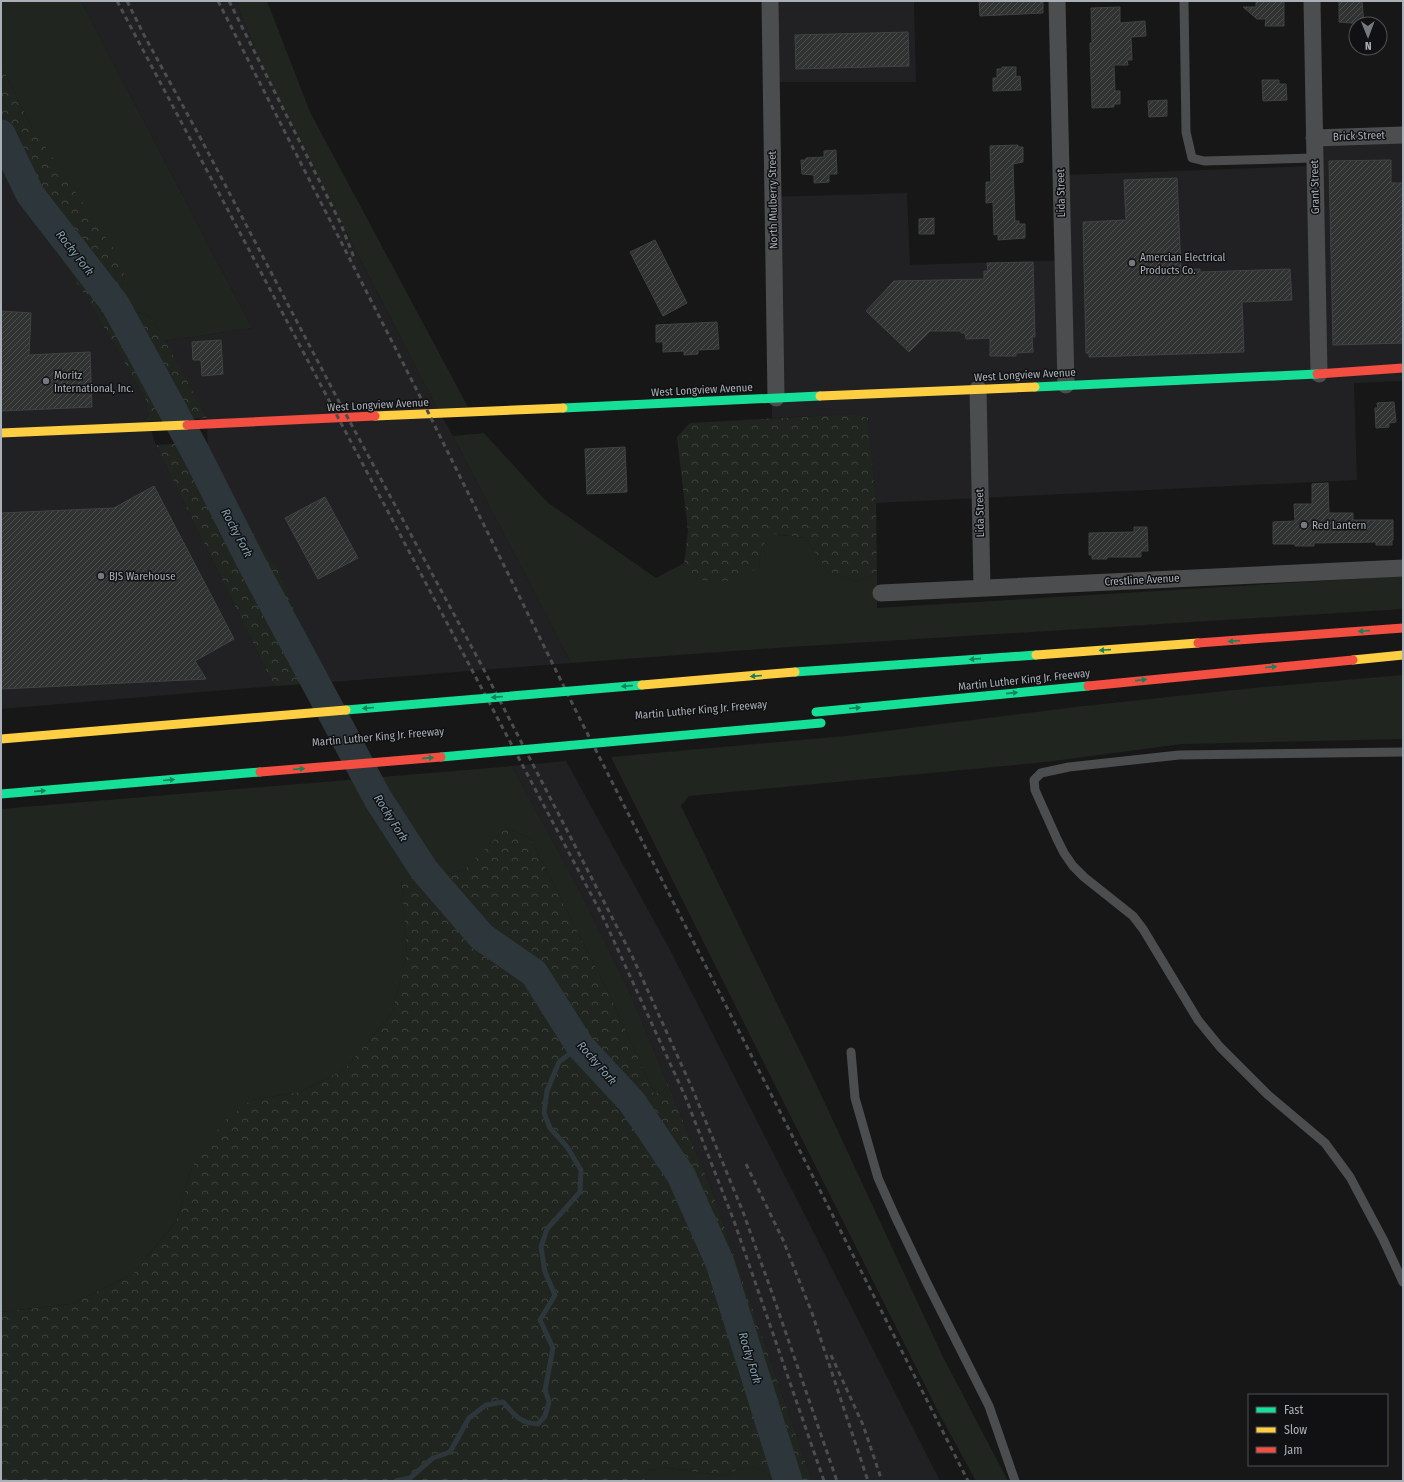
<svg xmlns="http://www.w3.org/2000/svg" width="1404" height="1482" font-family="'Fira Sans Condensed',sans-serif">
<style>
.built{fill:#212123}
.grass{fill:#20251f}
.forest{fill:url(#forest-crowns)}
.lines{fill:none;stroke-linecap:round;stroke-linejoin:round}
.stream{stroke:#2d363a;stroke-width:5}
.river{stroke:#2d363a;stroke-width:29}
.building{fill:url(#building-hatch);stroke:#3f4243}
.lane{stroke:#4b4d4f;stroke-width:9}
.street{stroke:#4b4d4f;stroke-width:17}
.fast{stroke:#16e098;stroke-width:9}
.slow{stroke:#ffcf43;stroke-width:9}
.jam{stroke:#f24e42;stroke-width:9}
.rail{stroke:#4c4d4e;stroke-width:3;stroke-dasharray:5 4;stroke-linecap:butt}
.fast-bridge{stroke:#16e098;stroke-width:9}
.slow-bridge{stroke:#ffcf43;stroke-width:9}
.jam-bridge{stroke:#f24e42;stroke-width:9}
.oneway{fill:#14835c}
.poi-dot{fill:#767a7f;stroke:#111113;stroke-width:1.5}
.labels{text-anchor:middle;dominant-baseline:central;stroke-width:3;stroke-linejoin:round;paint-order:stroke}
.street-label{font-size:11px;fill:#a9b0b7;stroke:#111113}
.poi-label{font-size:11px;fill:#a9b0b7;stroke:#111113;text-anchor:start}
.water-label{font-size:12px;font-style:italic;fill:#83a2af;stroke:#111113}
</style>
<defs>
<pattern id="forest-crowns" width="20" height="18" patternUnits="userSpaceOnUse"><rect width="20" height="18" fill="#20251f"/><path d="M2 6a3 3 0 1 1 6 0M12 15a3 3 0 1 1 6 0" fill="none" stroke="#3e423d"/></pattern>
<pattern id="building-hatch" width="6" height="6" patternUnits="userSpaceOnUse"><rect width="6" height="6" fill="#313232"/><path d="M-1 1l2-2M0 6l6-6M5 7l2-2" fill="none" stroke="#4c4d4d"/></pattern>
</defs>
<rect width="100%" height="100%" fill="#171717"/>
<path class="built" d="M81,1H236L268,80L438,410L453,436L571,663L307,684L312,665L307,643L293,608L220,482L208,458L207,418L164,341L252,328Z
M772,1H914L916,82H770Z
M1313,139H1403V381L1354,383L1357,480L876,503L868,418L855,414L772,418L768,197L907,193L910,265L1069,260L1067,175L1313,166Z
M1,167L88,300L146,400L148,421L156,445L274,686L1,709Z
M566,761L669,948L940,1481H812L712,1191L668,1084L626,984L581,893L512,766Z"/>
<path class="grass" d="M1,1H81L252,328L164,341L159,330L149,316L125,308L117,294L125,279L30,124L1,65Z
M236,1H267L310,112L468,407L438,410L268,80Z
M484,433L547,502L656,578L684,563L699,580L759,567L762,545L772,534L806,538L827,571L856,581L877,574V608L1403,576V609L789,647L571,663L453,436Z
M1403,675V739L1182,744L1046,762L689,796L681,806L816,1084L943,1357L1008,1481H976L941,1417L611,757L845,736L1084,706L1253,688Z
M512,766L581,893L626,984L668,1084L663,1092L654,1093L611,998L530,838L506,828L465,869L443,876L401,875L407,953L392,1013L345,1069L300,1092L251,1100L192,1167L176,1222L132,1275L71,1304L1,1312V809Z
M663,1467L722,1476L739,1469L753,1467L768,1473L771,1481H644L648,1471Z"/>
<path class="forest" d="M1,65L30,124L121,260L125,279L117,294L125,308L149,316L159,330L207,418L148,421L146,400L88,300L1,167Z
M855,414L868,418L876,503L877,574L856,581L827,571L806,538L773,534L762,546L759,567L736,581L698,580L684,563L688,531L677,437L690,423Z
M207,442L208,458L220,482L278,571L307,643L312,665L307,684L274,686L156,445Z
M506,828L530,838L611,998L654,1093L663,1092L668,1084L712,1191L812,1481H771L768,1473L753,1467L739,1469L722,1476L663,1467L648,1471L644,1481H1V1312L71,1304L132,1275L176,1222L192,1167L223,1122L251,1100L300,1092L345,1069L392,1013L407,953L401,875L408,865L419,857L435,875L443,876L465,869Z"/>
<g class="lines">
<path class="stream" d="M396,1481L410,1478L433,1458L450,1452L469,1418L486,1405L503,1402C516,1416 518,1422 538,1424L545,1416L549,1402L545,1390L553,1348L540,1320L555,1295L545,1272L541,1247L547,1229L580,1192L581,1170L567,1147L550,1128L544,1113L547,1091L559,1062L580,1046"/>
<path class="river" d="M1,134L30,194L115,304L196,453L252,564L378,799L424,870L482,937L534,973L580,1046L632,1102L681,1175L720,1263L788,1481"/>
</g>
<path class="building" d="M979,1H1043V13L980,16Z
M1256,1H1284V26H1265L1266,19H1257L1243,7H1256Z
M1339,1H1362L1364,24L1339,22Z
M1120,7V23L1145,21L1146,36L1131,37L1132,60H1127L1128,65H1114L1115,91H1120V104H1114V107L1092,108L1090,43H1092L1091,8Z
M908,32L909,66L796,69L795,35Z
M1002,67H1016V77L1020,76L1021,90L993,91V78H997V69H1002Z
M1262,80H1279V84H1286L1287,100L1263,101Z
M1167,100V116L1149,117L1148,101Z
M1018,145V147H1023V162L1013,164L1015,221H1019V224H1025V238L998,240V234L994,235L993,202L986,203V182H991L990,146Z
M836,150L837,174H829V182L814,183V175L802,174L801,160H806V158L824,157V151Z
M1391,160V183H1403V343L1333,345L1329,161Z
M1177,178L1181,270L1200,269V272L1290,269L1292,300L1242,302L1244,352L1089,357V353H1086L1083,222L1126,220L1124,180Z
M934,218V234H919V219Z
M655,240L687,303L663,316L630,252Z
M1033,262L1035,337H1032L1033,352L1016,353V356H990V338L966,339L965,333H961V331H930L909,352L866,311L894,281L984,279V271H988L987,263Z
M1,311L31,313L29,355L90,352L92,407L1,411Z
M717,322L719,349L698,350V354L684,355V351L663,352V342H656V325Z
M221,340L223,374L202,376L201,360H193L192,342Z
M1394,402L1396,422L1389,423V427L1376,428L1375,408H1378L1377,403Z
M625,447L627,492L587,494L585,449Z
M1328,483L1329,513H1353V520H1393V540H1392V545H1376V542L1314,543V546H1295V544H1273V522L1295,521L1294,504H1312V484Z
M154,486L234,639L195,661L206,679L1,689V513L114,508Z
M325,497L358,558L318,579L285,518Z
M1134,527H1147L1148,551H1141V557H1107V559H1092V555H1089V533L1134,532Z"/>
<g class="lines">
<path class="lane" d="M1184,1L1186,132L1192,158L1204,161L1314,158
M1403,752L1179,755L1069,767L1041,773L1034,780L1035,790L1057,839L1064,853L1073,866L1084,877L1133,916L1143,929L1198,1020L1220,1047L1267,1094L1325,1143L1350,1177L1383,1239L1403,1282
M851,1052L855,1098L878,1178L895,1216L926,1281L989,1406L1015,1481"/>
<path class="street" d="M770,1L776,398
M1057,1L1066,385
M1312,1L1319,374
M1314,138L1403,135
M978,389L982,588
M881,593L1403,568"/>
<path class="fast" d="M1035,387L1317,374
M563,408L820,396
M795,672L1036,655
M816,712L1088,686"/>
<path class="slow" d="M820,396L1035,387
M375,416L563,408
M1,433L187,425
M1036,655L1198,643
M1353,660L1403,655"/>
<path class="jam" d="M1317,374L1403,368
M187,425L375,416
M1198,643L1403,628
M1088,686L1353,660"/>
<path class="rail" d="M117,1L602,915L685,1096L734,1221L824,1481
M127,1L144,35L201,139L336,396L483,668L633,958L692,1088L743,1212L771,1290L837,1481
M218,1L429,414L580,719L968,1481
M229,1L340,222L355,260
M746,1164L783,1240L812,1313L868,1481
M831,1355L863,1425L882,1481"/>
<path class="fast-bridge" d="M346,710L642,685
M441,757L821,723
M1,794L260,772"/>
<path class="slow-bridge" d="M642,685L795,672
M1,739L346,710"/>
<path class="jam-bridge" d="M260,772L441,757"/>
</g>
<defs><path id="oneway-solid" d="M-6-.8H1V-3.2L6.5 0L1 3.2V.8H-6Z"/></defs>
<g class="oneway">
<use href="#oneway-solid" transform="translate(1364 631) rotate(176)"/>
<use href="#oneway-solid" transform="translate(1234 641) rotate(176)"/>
<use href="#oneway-solid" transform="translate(1105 650) rotate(176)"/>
<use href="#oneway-solid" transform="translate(975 659) rotate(176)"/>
<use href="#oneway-solid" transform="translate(1271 667) rotate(-5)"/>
<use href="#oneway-solid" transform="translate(756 676) rotate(175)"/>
<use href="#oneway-solid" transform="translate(1141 680) rotate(-6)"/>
<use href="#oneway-solid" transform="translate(627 686) rotate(175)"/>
<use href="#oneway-solid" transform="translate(1012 693) rotate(-6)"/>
<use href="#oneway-solid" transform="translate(497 697) rotate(175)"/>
<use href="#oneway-solid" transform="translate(368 708) rotate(175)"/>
<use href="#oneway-solid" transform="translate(855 708) rotate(-5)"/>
<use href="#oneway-solid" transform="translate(428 758) rotate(-5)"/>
<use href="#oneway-solid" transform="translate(299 769) rotate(-5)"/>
<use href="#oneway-solid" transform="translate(169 780) rotate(-5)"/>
<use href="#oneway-solid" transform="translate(40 791) rotate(-5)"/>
</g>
<g class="poi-dot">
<circle cx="1132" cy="263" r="4"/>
<circle cx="46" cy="381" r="4"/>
<circle cx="1304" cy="525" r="4"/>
<circle cx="101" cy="576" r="4"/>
</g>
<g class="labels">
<g class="street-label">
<text transform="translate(1359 136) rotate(-2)">Brick Street</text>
<text transform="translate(1315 187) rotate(-91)">Grant Street</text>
<text transform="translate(1061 193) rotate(-91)">Lida Street</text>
<text transform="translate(773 200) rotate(-91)">North Mulberry Street</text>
<text transform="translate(1025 375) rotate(-3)">West Longview Avenue</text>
<text transform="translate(702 390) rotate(-3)">West Longview Avenue</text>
<text transform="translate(378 405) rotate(-3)">West Longview Avenue</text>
<text transform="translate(980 513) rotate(-91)">Lida Street</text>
<text transform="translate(1142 580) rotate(-3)">Crestline Avenue</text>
<text transform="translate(1024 680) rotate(-6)">Martin Luther King Jr. Freeway</text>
<text transform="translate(701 710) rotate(-5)">Martin Luther King Jr. Freeway</text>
<text transform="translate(378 737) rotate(-5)">Martin Luther King Jr. Freeway</text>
</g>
<g class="poi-label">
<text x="1140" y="257">Amercian Electrical<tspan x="1140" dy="13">Products Co.</tspan></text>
<text x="54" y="375">Moritz<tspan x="54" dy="13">International, Inc.</tspan></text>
<text x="1312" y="525">Red Lantern</text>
<text x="109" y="576">BJS Warehouse</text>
</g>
<g class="water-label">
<text transform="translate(75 253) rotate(52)">Rocky Fork</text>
<text transform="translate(237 533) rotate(62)">Rocky Fork</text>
<text transform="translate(391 818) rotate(58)">Rocky Fork</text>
<text transform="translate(597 1063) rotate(49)">Rocky Fork</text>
<text transform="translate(750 1358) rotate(73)">Rocky Fork</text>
</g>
</g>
<rect width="1404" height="1482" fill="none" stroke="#a9b0b7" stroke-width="4"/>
<rect x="1248" y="1394" width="140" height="72" fill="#111113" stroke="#4e5155"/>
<rect x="1256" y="1407" width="20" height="6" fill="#16e098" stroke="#4e5155"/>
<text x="1284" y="1414" font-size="12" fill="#a9b0b7">Fast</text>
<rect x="1256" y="1427" width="20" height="6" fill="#ffcf43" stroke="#4e5155"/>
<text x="1284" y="1434" font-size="12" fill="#a9b0b7">Slow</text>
<rect x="1256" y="1447" width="20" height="6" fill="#f24e42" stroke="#4e5155"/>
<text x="1284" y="1454" font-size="12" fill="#a9b0b7">Jam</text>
<g transform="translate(1368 36) rotate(179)"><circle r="19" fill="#111113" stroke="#4e5155"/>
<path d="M0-3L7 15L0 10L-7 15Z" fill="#767a7f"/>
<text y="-6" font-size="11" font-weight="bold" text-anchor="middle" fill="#a9b0b7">N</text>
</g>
</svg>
